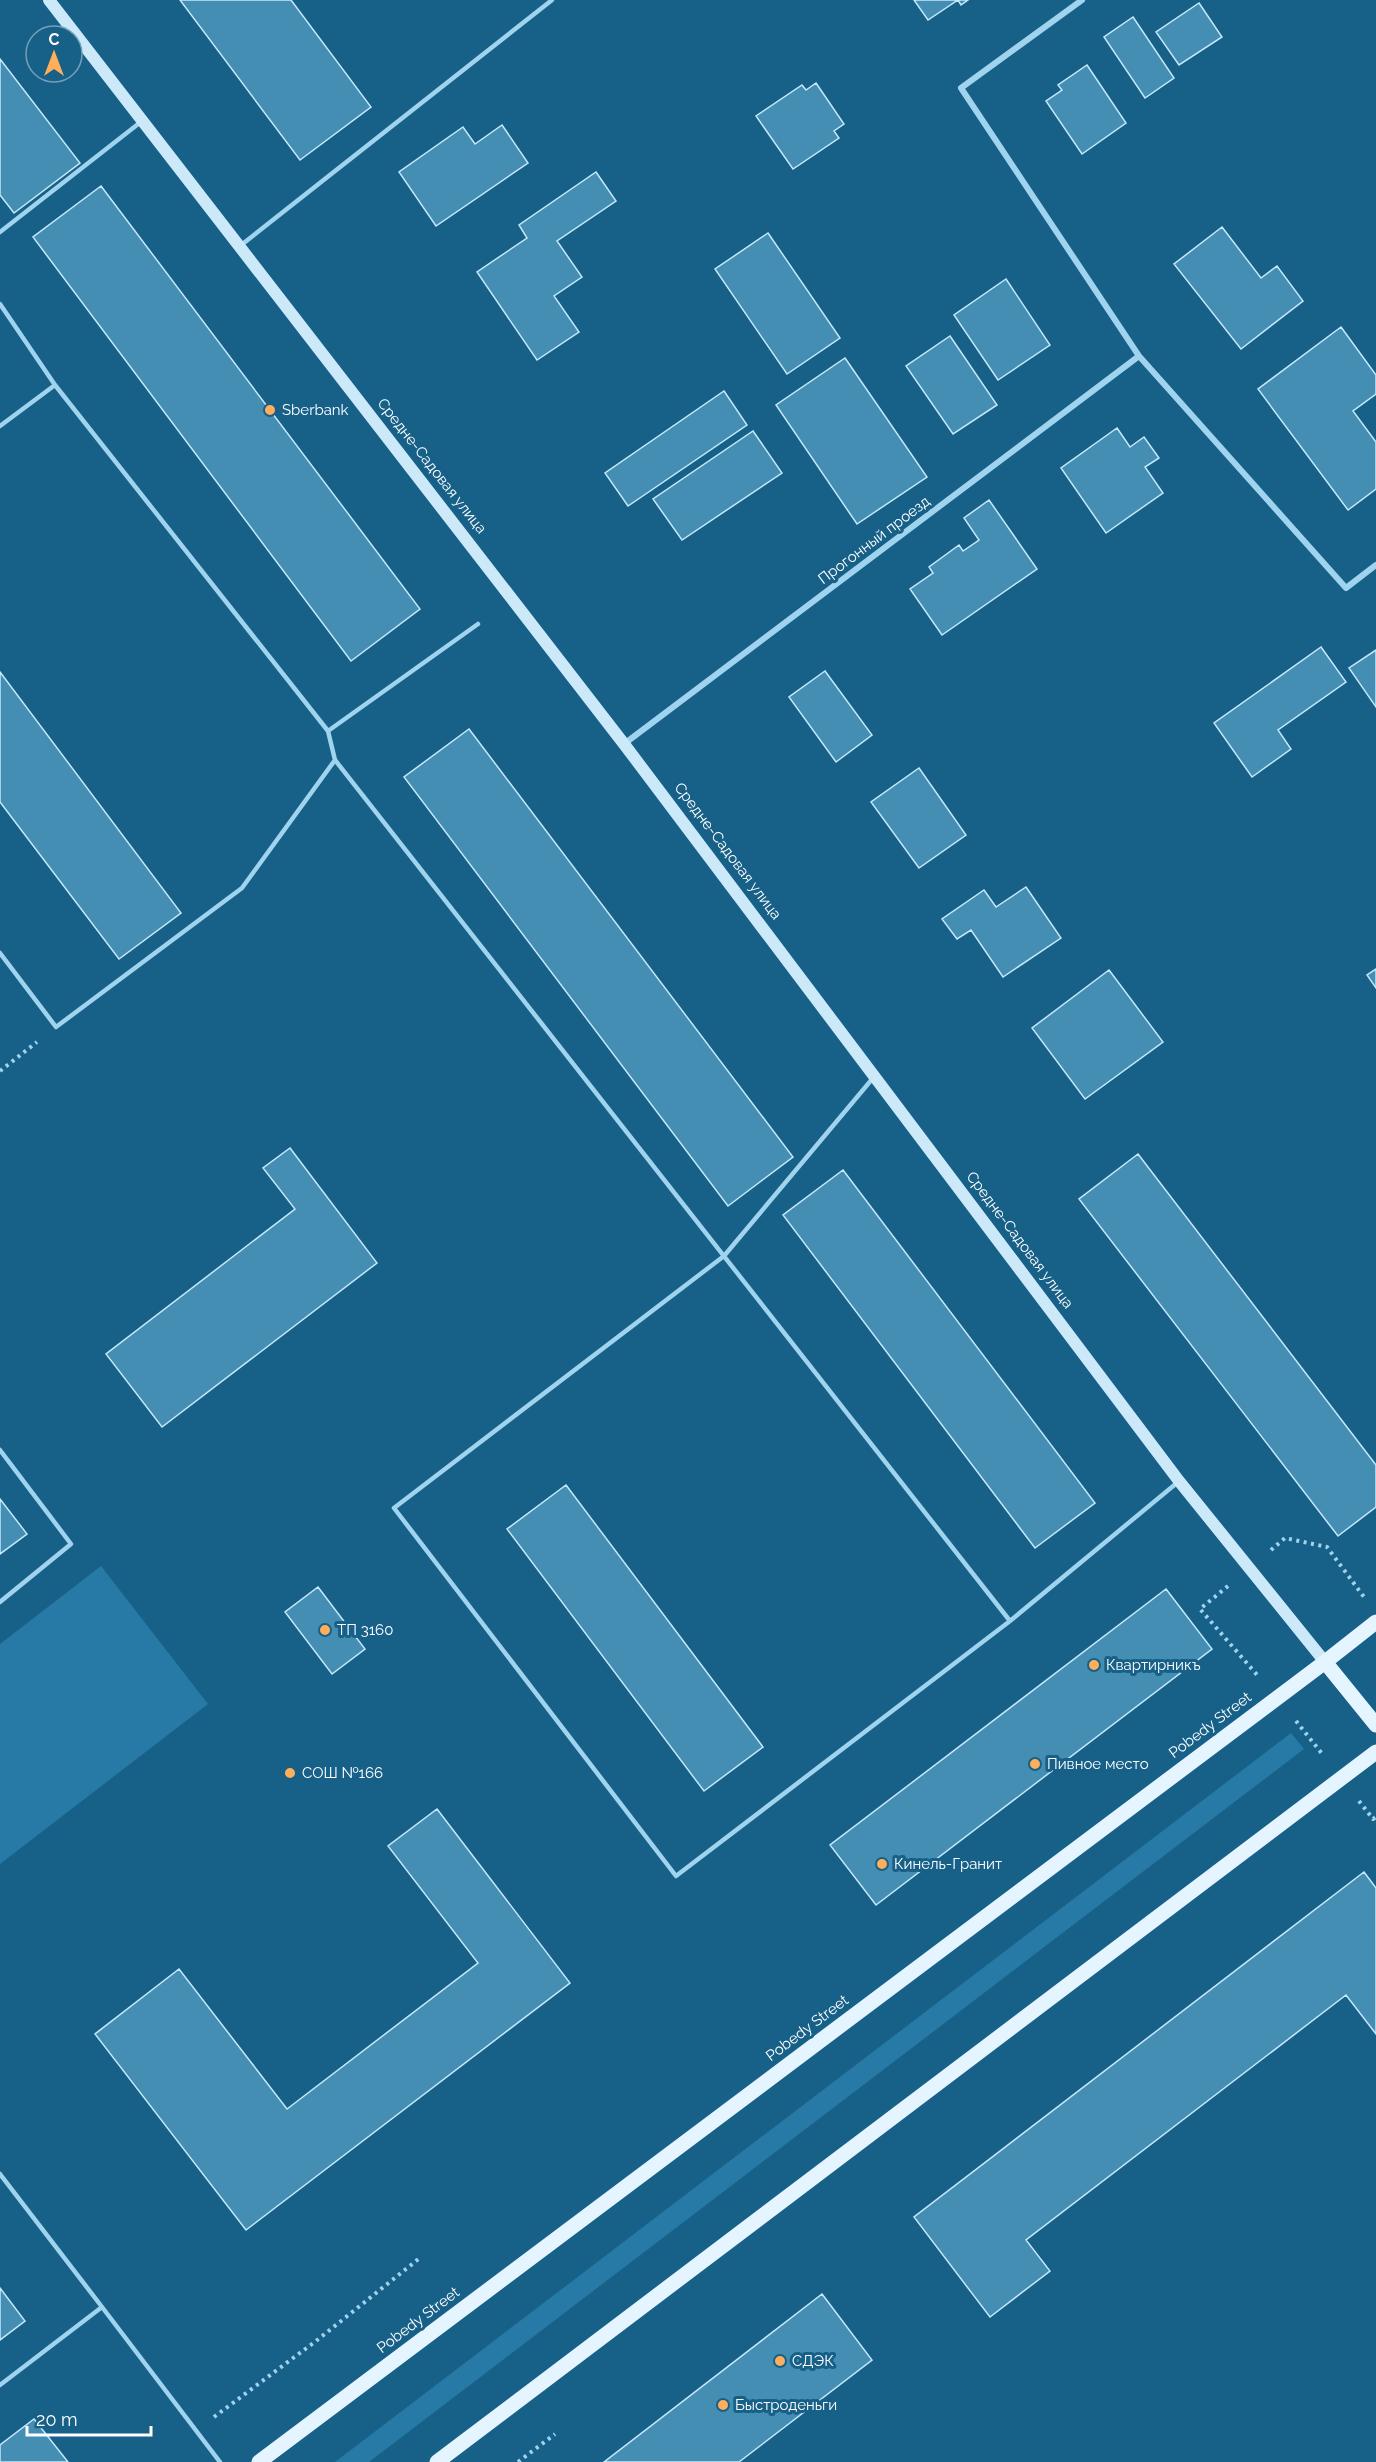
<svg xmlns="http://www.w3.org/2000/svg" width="1376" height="2462" font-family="Raleway,sans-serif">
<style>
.green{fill:#277aa6}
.building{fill:#448db3;stroke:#c5e8fa;stroke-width:1.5}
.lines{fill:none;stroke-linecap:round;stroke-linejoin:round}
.path{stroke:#9fd3ee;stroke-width:4;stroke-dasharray:3 4.5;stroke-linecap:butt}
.lane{stroke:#9fd3ee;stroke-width:4.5}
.street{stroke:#9fd3ee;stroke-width:6}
.secondary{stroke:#cce9fa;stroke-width:12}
.primary{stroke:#e5f5ff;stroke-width:15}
.poi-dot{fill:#ffae5b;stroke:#176088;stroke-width:2}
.labels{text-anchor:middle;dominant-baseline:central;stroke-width:6;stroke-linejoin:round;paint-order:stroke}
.poi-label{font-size:15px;fill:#fff;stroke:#176088;text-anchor:start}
.street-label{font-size:15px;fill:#fff;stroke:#176088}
</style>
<rect width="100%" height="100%" fill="#176088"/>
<path class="green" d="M101,1566L208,1704L0,1864V1644Z
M1291,1733L1304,1749L369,2462H335Z"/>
<path class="building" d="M180,0H291L371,107L300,160Z
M914,0H968L961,5L958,0L928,20Z
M1199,3L1222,37L1179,65L1156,32Z
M1133,17L1174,78L1145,98L1104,37Z
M0,59L80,163L14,213L0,195Z
M1087,65L1126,123L1082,154L1046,101L1062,90L1058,85Z
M816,83L844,124L834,131L839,138L793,169L756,116L802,85L806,90Z
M502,125L528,163L436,226L399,172L463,127L475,144Z
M596,172L616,201L557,241L582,277L554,296L579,332L537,360L477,272L527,238L519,225Z
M101,186L420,609L351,661L33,237Z
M1222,227L1261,278L1277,266L1303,301L1241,349L1174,264Z
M768,233L840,338L787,374L715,269Z
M1006,279L1050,345L998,380L954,315Z
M1341,327L1376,375V394L1353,411L1376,442V489L1348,510L1258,389Z
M950,336L997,405L953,434L906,366Z
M845,358L927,477L857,524L776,405Z
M724,391L747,425L628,506L605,473Z
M1117,428L1130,447L1144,437L1159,458L1145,467L1163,493L1106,533L1061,468Z
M753,431L782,473L682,540L653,499Z
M989,500L1037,569L942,635L910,589L933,573L929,567L959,545L963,551L979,540L964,518Z
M1321,647L1346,682L1278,730L1291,749L1252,777L1214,723Z
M1376,650V707L1349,668Z
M825,671L872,735L836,762L789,697Z
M0,672L181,913L119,959L0,802Z
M469,729L793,1157L728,1206L404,777Z
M919,768L966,835L919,868L871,802Z
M1026,887L1061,938L1003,977L971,930L957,939L942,919L984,890L996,907Z
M1376,969V988L1367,975Z
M1109,970L1163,1042L1085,1099L1032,1028Z
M290,1148L377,1263L162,1427L106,1354L295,1209L263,1168Z
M1138,1154L1376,1465V1507L1338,1536L1079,1199Z
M843,1170L1095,1503L1035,1548L783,1215Z
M566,1485L763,1747L704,1791L507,1529Z
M0,1499L27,1534L0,1554Z
M318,1587L365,1649L332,1674L285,1612Z
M1166,1589L1212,1649L876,1905L830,1845Z
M437,1809L570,1983L246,2230L95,2034L179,1969L287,2109L478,1963L388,1846Z
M1364,1872L1376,1888V2034L1346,1995L1026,2240L1050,2271L990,2317L914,2217Z
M0,2288L25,2321L0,2340Z
M822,2294L872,2360L739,2462H604Z
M34,2419L68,2462H0V2445Z"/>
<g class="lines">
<path class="path" d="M0,1071L37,1042
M1271,1550L1285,1538L1327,1547L1364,1597
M1228,1586L1200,1609L1258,1676
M1296,1721L1323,1755
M1359,1801L1373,1819L1376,1817
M214,2417L316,2341L421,2257
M518,2462L555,2434"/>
<path class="lane" d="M0,232L142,121
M240,246L552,0
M0,304L55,385L328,731L335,760L1010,1621
M0,426L55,385
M328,731L478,624
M0,953L56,1027L242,888L335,760
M873,1078L724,1256L394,1508L676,1876L1010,1621L1178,1482
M0,1450L71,1544L0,1602
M0,2174L102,2307
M0,2385L102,2307L220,2462"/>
<path class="street" d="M1082,0L961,88L1139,356L1346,588L1376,565
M624,744L1139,356"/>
<path class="secondary" d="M49,0L624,744L1179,1481L1325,1662"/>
<path class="primary" d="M1325,1662L1376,1725
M259,2462L1325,1662L1376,1622
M437,2462L1376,1752"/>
</g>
<g class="poi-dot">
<circle cx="270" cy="410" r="6"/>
<circle cx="325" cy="1630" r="6"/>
<circle cx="1094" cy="1665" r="6"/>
<circle cx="1035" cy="1764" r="6"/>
<circle cx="290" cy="1773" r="6"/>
<circle cx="882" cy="1864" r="6"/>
<circle cx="780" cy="2361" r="6"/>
<circle cx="723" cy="2405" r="6"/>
</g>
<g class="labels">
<g class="poi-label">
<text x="282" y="410">Sberbank</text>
<text x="337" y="1630">ТП 3160</text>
<text x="1106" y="1665">Квартирникъ</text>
<text x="1047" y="1764">Пивное место</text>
<text x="302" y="1773">СОШ №166</text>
<text x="894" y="1864">Кинель-Гранит</text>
<text x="792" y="2361">СДЭК</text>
<text x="735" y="2405">Быстроденьги</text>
</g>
<g class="street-label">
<text transform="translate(432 466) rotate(52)">Средне-Садовая улица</text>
<text transform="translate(874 540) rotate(-37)">Прогонный проезд</text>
<text transform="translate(728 851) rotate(53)">Средне-Садовая улица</text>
<text transform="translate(1020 1240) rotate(53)">Средне-Садовая улица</text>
<text transform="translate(1210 1725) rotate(-37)">Pobedy Street</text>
<text transform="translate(807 2028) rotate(-37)">Pobedy Street</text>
<text transform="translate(418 2320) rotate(-37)">Pobedy Street</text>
</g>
</g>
<g transform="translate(54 54)"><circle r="28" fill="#176088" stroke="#74a0b8" stroke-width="1.5"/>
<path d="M0-4.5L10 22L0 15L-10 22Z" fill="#ffae5b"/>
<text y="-9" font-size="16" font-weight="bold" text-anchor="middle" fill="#ffffff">С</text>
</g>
<path d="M27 2426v9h124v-9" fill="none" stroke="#ffffff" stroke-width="3"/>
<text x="36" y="2426" font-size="18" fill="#ffffff" stroke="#176088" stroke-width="4.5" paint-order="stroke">20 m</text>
</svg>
